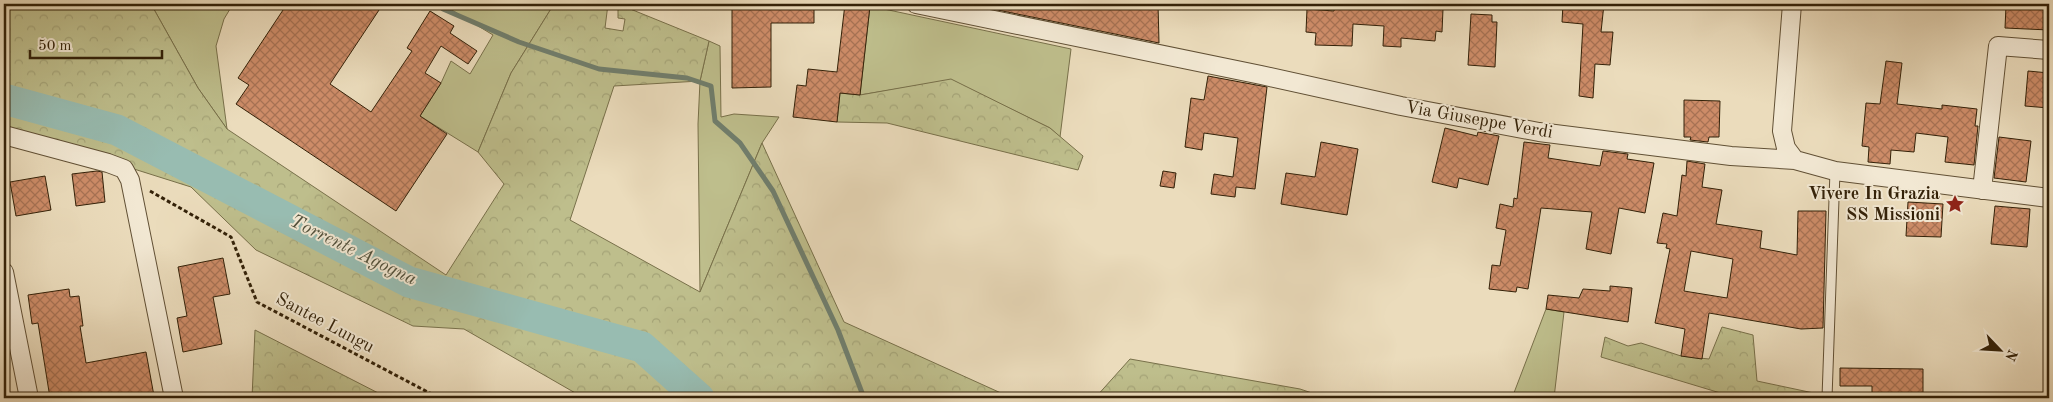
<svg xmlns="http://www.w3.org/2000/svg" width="2053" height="402" font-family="'Old Standard TT',serif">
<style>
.green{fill:#bebe8c;stroke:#78704a}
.forest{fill:url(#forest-crowns);stroke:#78704a}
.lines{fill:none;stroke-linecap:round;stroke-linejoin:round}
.stream{stroke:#707e6d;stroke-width:5}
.river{stroke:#98bcb1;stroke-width:31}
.building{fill:url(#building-cross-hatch);stroke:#332108;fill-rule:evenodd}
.lane-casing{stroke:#615035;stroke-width:11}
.street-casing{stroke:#615035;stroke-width:20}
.path{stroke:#332108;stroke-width:3;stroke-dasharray:4 2.5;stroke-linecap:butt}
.lane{stroke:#f2e8d3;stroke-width:9}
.street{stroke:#f2e8d3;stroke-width:18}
.labels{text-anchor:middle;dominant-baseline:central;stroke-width:4;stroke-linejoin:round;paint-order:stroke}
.street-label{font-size:18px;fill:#332108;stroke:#f2e8d3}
.poi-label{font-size:18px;font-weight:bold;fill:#332108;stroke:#f2e8d3;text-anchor:end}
.water-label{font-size:19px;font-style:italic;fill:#51503b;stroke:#f2e8d3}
</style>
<defs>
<pattern id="forest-crowns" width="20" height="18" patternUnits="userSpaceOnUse" patternTransform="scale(1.25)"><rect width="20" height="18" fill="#bebe8c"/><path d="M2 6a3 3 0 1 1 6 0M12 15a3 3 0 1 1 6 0" fill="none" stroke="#a4a377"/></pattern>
<pattern id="building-cross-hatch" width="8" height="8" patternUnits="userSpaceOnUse" patternTransform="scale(1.25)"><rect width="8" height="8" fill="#cd8c68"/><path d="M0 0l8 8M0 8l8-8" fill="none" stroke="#a77254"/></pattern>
</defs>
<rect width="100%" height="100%" fill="#ebdcbc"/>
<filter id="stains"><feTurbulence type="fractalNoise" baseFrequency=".004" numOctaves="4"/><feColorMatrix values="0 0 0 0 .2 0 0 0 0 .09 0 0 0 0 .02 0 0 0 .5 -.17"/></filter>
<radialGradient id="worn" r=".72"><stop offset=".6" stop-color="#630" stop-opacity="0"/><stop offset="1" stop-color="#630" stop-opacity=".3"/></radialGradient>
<path class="green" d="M151,4H233L224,19L216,46L227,129L198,88Z
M442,4H554L511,73L478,152L420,116L441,83L451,61L470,74L493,35Z
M870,6L1071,49L1060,137L1050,128L951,80L860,95Z
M709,41L720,46L721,117L734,114L779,117L762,143L700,292L698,124L700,81Z
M1546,309L1564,312L1554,398H1512Z"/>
<path class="forest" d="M4,4H151L198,88L227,129L446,275L504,184L478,152L511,73L554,4H608L605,28L623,31L625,19L618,18V4L709,41L700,81L614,86L570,220L700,292L762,143L844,322L1012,398H584L464,329L413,326L256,250L191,187L4,128Z
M951,79L1050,128L1083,156L1078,170L887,123L837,122L840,93L860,95Z
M1722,327L1753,335L1757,381L1823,395V398H1737L1601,357L1605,337L1628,346L1641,343L1681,356L1709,359Z
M255,330L388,398H252Z
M1130,359L1300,389L1327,398H1095Z"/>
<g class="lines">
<path class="stream" d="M443,9L519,42L599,69L687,78L711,86L715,121L740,143L773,191L838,330L864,398"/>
<path class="river" d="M4,99L117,130L409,282L642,347L699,398"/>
</g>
<path class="building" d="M287,4H383L330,84L371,112L412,51L407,48L430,11L454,26L450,33L477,51L468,64L441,46L425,73L441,83L420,116L447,134L396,211L236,104L249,85L238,78Z
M845,4L870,6L860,95L840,93L837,122L793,117L797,85L806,86L808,69L837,72Z
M978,4H1158L1159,43L978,6Z
M1335,4L1396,6V4H1416L1415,7L1443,9L1442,32L1436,31L1435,41L1401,38V47L1383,46L1384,26L1353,24L1352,46L1315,45L1316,33L1306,32L1307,9L1334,11Z
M1563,4H1604L1601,32H1613L1610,65L1595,64L1593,98L1579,96L1583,24L1562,22Z
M732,6H814V23H771V87L732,88Z
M2006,6L2049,8V30L2005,28Z
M1471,14L1492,15V22H1497L1495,67L1468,65Z
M1886,61L1902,63L1897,104L1942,109V105L1977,109L1975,126H1978L1974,165L1945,162L1948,137L1916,133L1914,152L1891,150L1890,164L1868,162L1869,147L1862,146L1866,103L1880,104Z
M2028,71L2049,73V108L2025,106Z
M1208,76L1267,87L1255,189L1236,187L1235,197L1211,194L1214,174L1233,177L1238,138L1204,133L1202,150L1185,147L1191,98L1204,100Z
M1684,100L1720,101L1719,137H1709L1708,142L1690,140L1691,137H1684Z
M1445,128L1477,136L1478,132L1499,136L1488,185L1459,178L1457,188L1432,182Z
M1999,137L2031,141L2026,182L1994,178Z
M1321,142L1358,149L1347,215L1281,204L1286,173L1315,177Z
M1524,142L1550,145L1548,158L1600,166L1603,151L1628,154L1627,159L1654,163L1645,213L1619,208L1611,254L1586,249L1592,212L1541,208L1528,289L1517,287L1516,292L1489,289L1492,265L1500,266L1506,230L1496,228L1500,204L1513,207L1514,198L1517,199Z
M1687,161L1705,164L1702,187L1722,190L1716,224L1762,231L1760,248L1797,255L1798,211H1826L1823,328L1801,329L1709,313L1702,359L1681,356L1685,329L1655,323L1670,249L1666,248L1667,244L1657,243L1663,213L1677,216L1682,175L1686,176ZM1691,251L1733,259L1727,298L1684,291Z
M97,171L102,172L105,202L76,206L72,174Z
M1163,171L1176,173L1174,188L1160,186Z
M45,176L51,210L16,216L10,182Z
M1908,202L1943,204L1941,237L1906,236Z
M1995,206L2030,209L2027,247L1991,244Z
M223,258L230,294L213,297L222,344L183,352L177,318L187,316L178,267Z
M1610,286L1632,288L1628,322L1546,309L1548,295L1579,298L1583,289L1610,291Z
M69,289L70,297L79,296L83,326H80L86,363L146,352L154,396L137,398L136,394L114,398H50L38,323L32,324L28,295Z
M1840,368L1923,369V398H1872V386H1840Z"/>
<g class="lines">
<g class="lane-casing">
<path id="lane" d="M1827,398L1835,171"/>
</g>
<g class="street-casing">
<path id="street" d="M916,4L1261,75L1401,106L1539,132L1731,156L1795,160L1835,171L2049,198
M1792,4L1782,131L1786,148L1795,160
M4,135L108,163L124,169L130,180L174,398
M1982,190L1998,46L2049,50
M4,272L29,398"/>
</g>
<path class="path" d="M150,191L231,237L257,302L439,398"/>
<use href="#lane" class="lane"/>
<use href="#street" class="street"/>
</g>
<defs>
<g id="sight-bare" transform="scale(1.5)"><path d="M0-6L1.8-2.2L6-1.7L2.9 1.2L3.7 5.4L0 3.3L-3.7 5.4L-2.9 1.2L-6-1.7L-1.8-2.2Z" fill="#8f2418" stroke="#f2e8d3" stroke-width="2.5" paint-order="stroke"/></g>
</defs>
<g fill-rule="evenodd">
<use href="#sight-bare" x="1955" y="204"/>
</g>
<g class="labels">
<g class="street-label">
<text transform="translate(1479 120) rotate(10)">Via Giuseppe Verdi</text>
<text transform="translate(325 323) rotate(28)">Santee Lungu</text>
</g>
<g class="poi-label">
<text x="1940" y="194">Vivere In Grazia<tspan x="1940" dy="21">SS Missioni</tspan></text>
</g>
<g class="water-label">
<text transform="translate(353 251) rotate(26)">Torrente Agogna</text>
</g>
</g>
<rect width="2053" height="402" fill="none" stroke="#ebdcbc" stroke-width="20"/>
<rect x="5" y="5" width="2043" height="392" fill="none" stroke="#332108" stroke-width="2.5"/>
<rect x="10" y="10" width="2033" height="382" fill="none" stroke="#332108"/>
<g transform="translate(2000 350) rotate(115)" stroke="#f2e8d3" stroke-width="4" paint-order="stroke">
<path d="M0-4L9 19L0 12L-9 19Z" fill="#332108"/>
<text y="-8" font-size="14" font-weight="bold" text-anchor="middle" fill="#332108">N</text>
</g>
<path d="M30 50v8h132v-8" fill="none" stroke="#332108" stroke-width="2.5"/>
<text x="38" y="50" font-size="15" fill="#332108" stroke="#f2e8d3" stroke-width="4" paint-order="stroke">50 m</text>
<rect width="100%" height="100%" filter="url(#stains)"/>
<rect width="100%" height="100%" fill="url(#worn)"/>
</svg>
